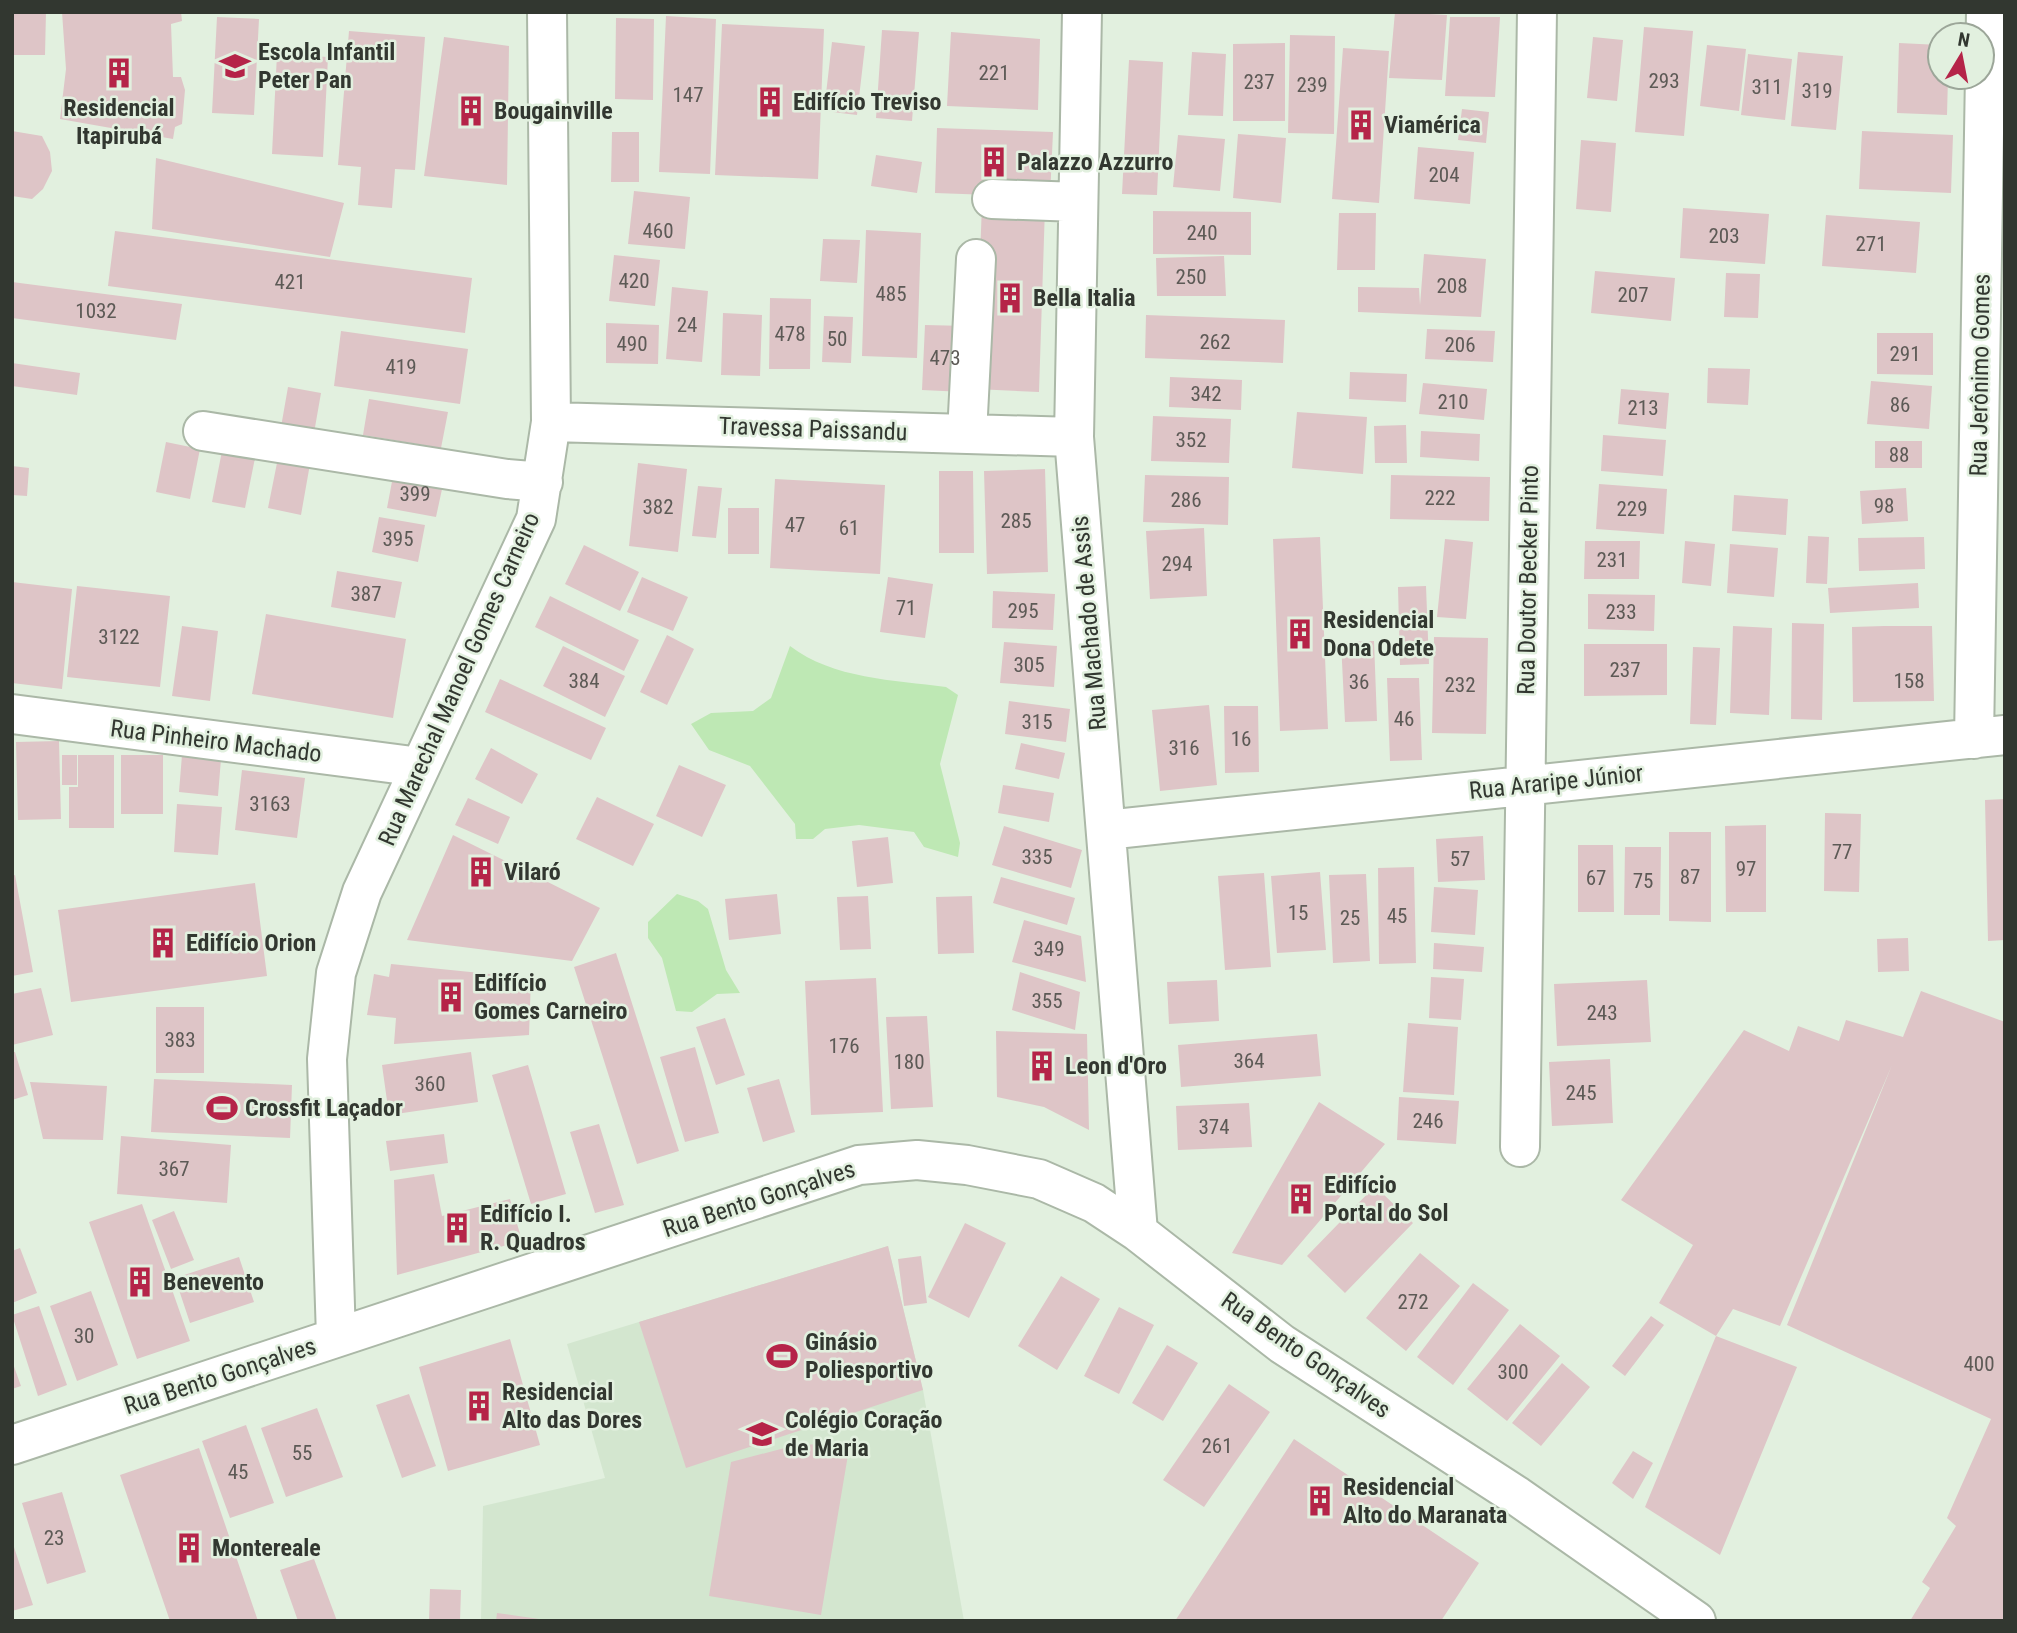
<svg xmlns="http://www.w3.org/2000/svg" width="2017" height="1633" font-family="'Roboto Condensed',sans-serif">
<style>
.built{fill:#d3e6cf}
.green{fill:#bee8b4}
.building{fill:#dec5c7}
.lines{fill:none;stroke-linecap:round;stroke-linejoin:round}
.minor-casing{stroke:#abb8a7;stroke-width:42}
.minor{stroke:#fff;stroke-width:38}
.labels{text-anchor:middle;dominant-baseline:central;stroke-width:5;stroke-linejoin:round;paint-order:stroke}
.number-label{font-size:21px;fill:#5d5a56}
.poi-label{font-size:24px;font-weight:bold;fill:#323730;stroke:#e2f0df;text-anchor:start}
.street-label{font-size:24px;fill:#323730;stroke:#e2f0df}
</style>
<rect width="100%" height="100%" fill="#e2f0df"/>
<path class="built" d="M888,1246L923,1390L964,1621H481L483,1506L605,1478L567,1344Z"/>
<path class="green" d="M790,646C833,679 894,680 946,687L958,695L940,764L960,843L958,857L924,847L914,832L859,825L825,829L813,839H796L795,824L750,766L709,750L691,724L711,713L753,711L771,698Z
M677,894L698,901L708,909L726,970L740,993L717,994L692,1012L676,1011L662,958L648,938V922Z"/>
<path class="building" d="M12,12H46L45,55H12Z
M62,12H181L182,21L171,24L173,77H181L185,90L182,124L175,127L173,139L60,119L66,69Z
M1395,12L1447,15L1442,80L1389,78Z
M666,16L716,19L710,174L659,172Z
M217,17L259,19L254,115L212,113Z
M1450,17H1500L1495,97L1445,96Z
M616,18L654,19L653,100L615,99Z
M722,24L824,29L818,179L715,175Z
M1644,27L1693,31L1684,136L1635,132Z
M882,30L919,32L912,121L876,118Z
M349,31L425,37L415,170L395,169L392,208L358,205L361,167L338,165Z
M951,32L1040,39L1038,110L947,106Z
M1290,35L1335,36L1334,134L1288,133Z
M444,37L509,46L507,185L424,176Z
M1593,37L1623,40L1617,101L1587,98Z
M832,42L865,46L857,115L824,111Z
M1285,43V121H1233V44Z
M1899,43L1940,45V77H1948L1947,115L1897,113Z
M1707,45L1746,49L1739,111L1700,106Z
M1343,48L1389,51L1379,203L1332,199Z
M1192,52L1226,54L1223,116L1188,115Z
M1798,52L1843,56L1836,130L1791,126Z
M277,54L328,57L323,157L272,154Z
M1748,54L1792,59L1785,120L1741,115Z
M1129,60L1163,62L1157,195L1122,194Z
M1462,109L1489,112L1486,143L1458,140Z
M937,128L1053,132L1050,197L935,193Z
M12,131L42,136L50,152L52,171L43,189L32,199L12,196Z
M1862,131L1953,135L1951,193L1859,189Z
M612,132H639V182H611Z
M1238,134L1286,138L1281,203L1233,198Z
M1178,135L1225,139L1220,191L1173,187Z
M1581,140L1616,143L1611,212L1576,209Z
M1418,147L1474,152L1470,204L1414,199Z
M876,155L922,162L917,193L871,186Z
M156,158L344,203L330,257L152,229Z
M634,191L690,197L685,249L628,244Z
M982,204L1045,207L1039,392L975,389Z
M1683,208L1769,214L1765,264L1680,258Z
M1153,211L1251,212V255L1153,254Z
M1339,213H1376L1375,270H1337Z
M1826,215L1920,222L1916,273L1822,266Z
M866,230L921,233L917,358L862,356Z
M115,231L472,278L465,333L108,286Z
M823,239L860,240L857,283L820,281Z
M1424,254L1486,259L1481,317L1358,312V287L1419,288L1420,305Z
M614,255L660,260L655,306L609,301Z
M1224,256L1226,296H1157L1156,258Z
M1595,271L1675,278L1671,321L1591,313Z
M1726,273L1760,274L1758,318L1724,317Z
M12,282L182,304L176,340L12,318Z
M672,287L708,291L702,362L666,359Z
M770,298L811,299L810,369H769Z
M723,313L762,315L760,376L721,375Z
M1146,315L1285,320L1283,363L1145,358Z
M824,316L853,317L851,363L822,362Z
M606,323L659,325L658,364L606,363Z
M925,325L967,326L964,392L922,390Z
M1427,329L1495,331L1493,362L1425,359Z
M341,331L468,349L460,404L334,386Z
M1877,333H1933V375L1877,374Z
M12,363L80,373L77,395L12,386Z
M1708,368L1750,369L1748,405L1707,403Z
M1350,372L1407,374L1406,402L1349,399Z
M1170,377L1242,380L1241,410L1169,407Z
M1871,381L1932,386L1929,429L1867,424Z
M1423,383L1487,389L1484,420L1419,414Z
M288,387L321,393L314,433L281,427Z
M1621,389L1669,393L1666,429L1618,424Z
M369,399L448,412L441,448L363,435Z
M1297,412L1367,417L1363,474L1292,468Z
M1153,416L1231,419L1229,463L1151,461Z
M1406,425L1407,463H1375L1374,426Z
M1421,431L1480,434L1479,461L1420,457Z
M1603,435L1666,440L1663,476L1601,471Z
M1875,441H1922V468H1875Z
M166,442L200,449L190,499L156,492Z
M222,451L255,458L245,508L212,502Z
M278,458L310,464L301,515L268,508Z
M638,463L687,469L678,552L629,546Z
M12,466L29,468L27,496L12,495Z
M1045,469L1048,572L987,574L984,471Z
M394,471L444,480L436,517L387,508Z
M939,471H973L974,553H939Z
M1145,475L1229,477L1228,525L1143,522Z
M1391,475L1490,477L1489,521L1390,519Z
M775,479L885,485L880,574L770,568Z
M1599,484L1667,489L1664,534L1596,529Z
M698,486L722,488L716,538L692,536Z
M1906,488L1908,521L1862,524L1860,491Z
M1734,495L1788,499L1786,535L1732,531Z
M728,508H759V554H728Z
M379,517L425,525L418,562L372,552Z
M1204,528L1207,596L1150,599L1146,531Z
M1808,536L1829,537L1827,584L1806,583Z
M1320,537L1328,729L1280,731L1273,539Z
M1924,537L1925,569L1859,571L1858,538Z
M1445,539L1473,542L1466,619L1437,617Z
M1585,541H1640L1639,579H1584Z
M1685,541L1715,544L1711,586L1682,583Z
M1730,544L1778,548L1774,597L1727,593Z
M584,545L639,572L620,611L565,584Z
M337,571L402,582L395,618L331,607Z
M642,577L688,597L673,631L627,612Z
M888,577L933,584L925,638L880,632Z
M12,582L72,589L62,689L12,683Z
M1918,583L1919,608L1830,613L1828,588Z
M77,586L170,596L160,687L67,677Z
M1426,586L1429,664L1400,665L1398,587Z
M993,591L1055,594L1053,630L992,628Z
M1588,594L1655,595L1654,631L1588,629Z
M550,596L639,640L624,671L535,627Z
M266,614L406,639L393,718L252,694Z
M1792,623L1824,624L1822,720L1791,719Z
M182,626L218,631L210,701L172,696Z
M1733,626L1772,628L1769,715L1730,713Z
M1884,626H1932L1934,701L1853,702L1852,627Z
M667,635L694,649L667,705L640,692Z
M1434,637L1488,638L1486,734L1432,733Z
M1374,641L1377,721L1345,722L1341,642Z
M1004,642L1057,646L1054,687L1000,683Z
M1584,644H1667V695L1584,696Z
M563,646L625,676L605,717L543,686Z
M1693,647L1720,648L1716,725L1690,724Z
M1387,678H1419L1422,760L1390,761Z
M500,679L606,728L591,760L485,712Z
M1009,701L1070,709L1066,742L1005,734Z
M1209,705L1217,785L1160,791L1152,710Z
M1224,706H1258L1259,772L1225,773Z
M59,741L61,819L18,820L16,742Z
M1021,743L1065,753L1059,779L1015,769Z
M491,748L538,774L522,804L475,779Z
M62,755H77V785H62Z
M78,755H114V828H69V787H78Z
M121,755H163V814H121Z
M182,755L221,759L218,796L179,792Z
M679,765L726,785L702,837L656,816Z
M242,770L305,778L297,838L235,830Z
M1003,785L1054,793L1049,822L998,813Z
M597,797L654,824L633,866L576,839Z
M468,798L510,817L498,844L455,825Z
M2005,799V940L1988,941L1985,800Z
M177,804L222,807L218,855L174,852Z
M1825,813L1861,814L1859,892L1824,891Z
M1766,825V912H1726L1725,826Z
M1004,826L1082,850L1071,888L992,865Z
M1669,832H1711V922L1669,921Z
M453,835L600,908L572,961L407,940Z
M1483,836L1485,880L1438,882L1436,839Z
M888,837L893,883L857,887L852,841Z
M1578,845H1613L1614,912H1578Z
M1625,847H1661L1660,915H1624Z
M1414,867L1416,963L1379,964L1378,868Z
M1320,872L1326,950L1277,953L1271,876Z
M1264,873L1271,967L1225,970L1218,876Z
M1366,874L1370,961L1333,963L1329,875Z
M15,875L33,972L12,976V876Z
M1001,877L1075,898L1067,925L993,903Z
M255,883L267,976L71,1002L58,910Z
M1434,887L1478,890L1475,935L1431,932Z
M777,894L781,934L729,940L725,899Z
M868,896L871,949L840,950L837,897Z
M972,896L974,953L938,954L936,897Z
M1024,920L1081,936L1086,982L1012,962Z
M1908,938L1909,971L1878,972L1877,939Z
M1434,943L1484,947L1482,972L1433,969Z
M616,953L679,1151L637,1164L574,967Z
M391,964L531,978L529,1035L394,1044L396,1018L367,1015L374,974L389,977Z
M1020,972L1080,992L1075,1030L1012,1010Z
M1431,977L1464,979L1461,1020L1429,1018Z
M876,978L883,1112L811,1115L805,981Z
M1217,980L1219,1021L1169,1024L1167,982Z
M1647,980L1651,1042L1557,1046L1554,984Z
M41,988L53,1035L12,1045V994Z
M1921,991L2005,1022V1621H1910L1930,1588L1922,1582L1956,1526L1947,1518L1991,1419L1787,1325L1892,1065L1780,1326L1733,1309L1716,1336L1659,1303L1693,1245L1621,1200L1744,1030L1789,1051L1798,1026L1839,1041L1846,1020L1903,1037Z
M156,1007H204V1073H156Z
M927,1016L933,1107L891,1109L886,1017Z
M725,1018L745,1075L716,1085L696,1027Z
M1408,1023L1458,1027L1454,1095L1403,1092Z
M996,1031L1087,1034L1089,1130L1044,1107L997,1097Z
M1317,1034L1321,1076L1181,1087L1178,1045Z
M695,1047L719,1133L685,1142L660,1057Z
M12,1052H15L28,1095L12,1100Z
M471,1052L478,1102L389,1115L382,1065Z
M1610,1059L1613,1123L1552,1126L1549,1062Z
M528,1065L566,1194L531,1204L492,1075Z
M154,1079L292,1085L290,1138L151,1132Z
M779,1079L795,1132L763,1142L747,1088Z
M30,1082L107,1086L103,1140L43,1139Z
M1399,1097L1459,1101L1456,1144L1397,1140Z
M1319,1102L1385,1144L1282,1265L1232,1253Z
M1249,1103L1252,1147L1178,1150L1176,1106Z
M599,1124L624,1205L595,1213L570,1132Z
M444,1134L448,1163L390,1171L386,1141Z
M121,1136L231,1145L227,1203L117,1194Z
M434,1174L442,1216L510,1199L522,1241L397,1275L394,1180Z
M1375,1186L1413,1223L1345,1293L1307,1256Z
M142,1204L190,1341L137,1359L89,1222Z
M174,1211L194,1260L171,1269L152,1220Z
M965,1223L1006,1243L969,1318L928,1297Z
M888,1246L923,1390L686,1468L639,1322Z
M20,1248L37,1293L12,1303V1251Z
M1420,1253L1460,1286L1406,1351L1366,1318Z
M921,1256L927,1303L904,1306L898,1259Z
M239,1257L254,1302L190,1323L175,1278Z
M1061,1276L1100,1299L1057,1370L1018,1346Z
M1473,1283L1509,1310L1453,1385L1417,1357Z
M91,1291L118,1365L77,1381L50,1306Z
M39,1306L67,1385L38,1396L12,1315Z
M1119,1307L1154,1325L1119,1394L1084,1376Z
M1651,1316L1664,1325L1625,1376L1612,1366Z
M1520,1324L1560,1356L1507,1421L1467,1389Z
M1716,1336L1797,1367L1720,1555L1645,1507Z
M510,1339L540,1445L448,1471L419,1367Z
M1167,1345L1198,1363L1163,1421L1132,1403Z
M12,1361L21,1386L12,1389Z
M1562,1363L1590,1387L1541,1446L1512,1423Z
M1229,1384L1270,1412L1204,1507L1163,1480Z
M409,1394L436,1466L402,1478L376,1405Z
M317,1408L343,1477L286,1497L261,1428Z
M246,1425L274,1503L230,1518L202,1441Z
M1294,1439L1479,1563L1441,1621H1175Z
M850,1443L821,1615L709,1596L731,1462L796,1445Z
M199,1448L258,1621H170L120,1475Z
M1633,1451L1653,1463L1633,1499L1612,1483Z
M62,1492L86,1572L47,1584L22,1503Z
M12,1541L33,1605L12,1611Z
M314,1559L337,1621H298L280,1570Z
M430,1589L461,1590L460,1621H429Z
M497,1613L539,1619V1621H496Z"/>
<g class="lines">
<g class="minor-casing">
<path id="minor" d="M1082,12L1074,437L1138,1232
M992,199L1078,202
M551,422L1074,437
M203,431L507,479L543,482
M967,434L976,259
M12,714L420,767
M1974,739L1986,12
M1106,830L2005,735
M1520,1147L1537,12
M336,1337L327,1059L336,973L362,892L536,519L551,422L547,12
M12,1445L859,1165L917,1160L967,1165L1039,1179L1094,1203L1138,1232L1282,1344L1517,1496L1696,1621"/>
</g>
<use href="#minor" class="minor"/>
</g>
<defs>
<g id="school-bare" transform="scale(2.415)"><path d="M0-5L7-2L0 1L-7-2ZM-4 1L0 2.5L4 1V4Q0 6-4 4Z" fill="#b52448" stroke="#e2f0df" stroke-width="2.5" paint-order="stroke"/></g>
<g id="building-bare" transform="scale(2.415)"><path d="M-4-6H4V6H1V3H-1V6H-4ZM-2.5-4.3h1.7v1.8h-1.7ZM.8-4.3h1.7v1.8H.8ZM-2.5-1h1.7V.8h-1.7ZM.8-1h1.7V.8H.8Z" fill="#b52448" stroke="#e2f0df" stroke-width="2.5" paint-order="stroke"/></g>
<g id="stadium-bare" transform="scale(2.415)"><path d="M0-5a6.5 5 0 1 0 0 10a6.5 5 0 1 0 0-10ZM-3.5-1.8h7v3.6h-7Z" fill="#b52448" stroke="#e2f0df" stroke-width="2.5" paint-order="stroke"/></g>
</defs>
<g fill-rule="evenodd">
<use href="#school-bare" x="235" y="66"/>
<use href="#building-bare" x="119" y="73"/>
<use href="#building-bare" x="770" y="102"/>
<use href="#building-bare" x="471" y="111"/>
<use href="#building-bare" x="1361" y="125"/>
<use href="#building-bare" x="994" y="162"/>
<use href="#building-bare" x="1010" y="298"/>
<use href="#building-bare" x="1300" y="634"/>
<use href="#building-bare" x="481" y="872"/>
<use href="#building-bare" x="163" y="943"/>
<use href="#building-bare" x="451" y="997"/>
<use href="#building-bare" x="1042" y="1066"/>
<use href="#stadium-bare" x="222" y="1108"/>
<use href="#building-bare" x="1301" y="1199"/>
<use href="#building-bare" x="457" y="1228"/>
<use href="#building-bare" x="140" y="1282"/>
<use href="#stadium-bare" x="782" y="1356"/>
<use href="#building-bare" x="479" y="1406"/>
<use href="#school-bare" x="762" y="1434"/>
<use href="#building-bare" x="1320" y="1501"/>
<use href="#building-bare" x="189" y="1548"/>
</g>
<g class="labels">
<g class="number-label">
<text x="994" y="73">221</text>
<text x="1664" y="81">293</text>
<text x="1259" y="82">237</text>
<text x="1312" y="85">239</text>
<text x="1767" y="87">311</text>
<text x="1817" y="91">319</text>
<text x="688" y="95">147</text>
<text x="1444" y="175">204</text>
<text x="658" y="231">460</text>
<text x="1202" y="233">240</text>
<text x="1724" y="236">203</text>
<text x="1871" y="244">271</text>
<text x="1191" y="277">250</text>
<text x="634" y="281">420</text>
<text x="290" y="282">421</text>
<text x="1452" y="286">208</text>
<text x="891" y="294">485</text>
<text x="1633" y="295">207</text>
<text x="96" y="311">1032</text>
<text x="687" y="325">24</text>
<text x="790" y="334">478</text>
<text x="837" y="339">50</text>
<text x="1215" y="342">262</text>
<text x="632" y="344">490</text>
<text x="1460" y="345">206</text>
<text x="1905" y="354">291</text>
<text x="945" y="358">473</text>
<text x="401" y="367">419</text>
<text x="1206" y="394">342</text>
<text x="1453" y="402">210</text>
<text x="1900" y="405">86</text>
<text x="1643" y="408">213</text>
<text x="1191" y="440">352</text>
<text x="1899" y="455">88</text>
<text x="415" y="494">399</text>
<text x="1440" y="498">222</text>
<text x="1186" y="500">286</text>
<text x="1884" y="506">98</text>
<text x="658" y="507">382</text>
<text x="1632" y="509">229</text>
<text x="1016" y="521">285</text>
<text x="795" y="525">47</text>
<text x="849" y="528">61</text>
<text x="398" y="539">395</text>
<text x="1612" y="560">231</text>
<text x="1177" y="564">294</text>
<text x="366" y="594">387</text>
<text x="906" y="608">71</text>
<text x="1023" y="611">295</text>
<text x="1621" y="612">233</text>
<text x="119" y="637">3122</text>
<text x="1029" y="665">305</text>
<text x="1625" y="670">237</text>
<text x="584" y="681">384</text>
<text x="1909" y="681">158</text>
<text x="1359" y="682">36</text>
<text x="1460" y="685">232</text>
<text x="1404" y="719">46</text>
<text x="1037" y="722">315</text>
<text x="1241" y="739">16</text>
<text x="1184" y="748">316</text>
<text x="270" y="804">3163</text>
<text x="1842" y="852">77</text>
<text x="1037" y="857">335</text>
<text x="1460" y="859">57</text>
<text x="1746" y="869">97</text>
<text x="1690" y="877">87</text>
<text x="1596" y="878">67</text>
<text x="1643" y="881">75</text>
<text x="1298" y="913">15</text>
<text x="1397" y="916">45</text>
<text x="1350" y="918">25</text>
<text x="1049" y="949">349</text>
<text x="1047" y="1001">355</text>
<text x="1602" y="1013">243</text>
<text x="180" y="1040">383</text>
<text x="844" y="1046">176</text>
<text x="1249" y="1061">364</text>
<text x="909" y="1062">180</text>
<text x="430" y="1084">360</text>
<text x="1581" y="1093">245</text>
<text x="1428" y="1121">246</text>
<text x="1214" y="1127">374</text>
<text x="174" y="1169">367</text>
<text x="1413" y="1302">272</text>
<text x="84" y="1336">30</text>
<text x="1979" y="1364">400</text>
<text x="1513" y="1372">300</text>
<text x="1217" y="1446">261</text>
<text x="302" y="1453">55</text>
<text x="238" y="1472">45</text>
<text x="54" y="1538">23</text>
</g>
<g class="poi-label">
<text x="258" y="52">Escola Infantil<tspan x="258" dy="28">Peter Pan</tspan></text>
<text x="793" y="102">Edifício Treviso</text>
<text x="119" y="108" text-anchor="middle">Residencial<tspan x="119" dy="28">Itapirubá</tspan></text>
<text x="494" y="111">Bougainville</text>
<text x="1384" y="125">Viamérica</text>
<text x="1017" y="162">Palazzo Azzurro</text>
<text x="1033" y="298">Bella Italia</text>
<text x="1323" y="620">Residencial<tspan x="1323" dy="28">Dona Odete</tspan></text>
<text x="504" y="872">Vilaró</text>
<text x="186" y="943">Edifício Orion</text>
<text x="474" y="983">Edifício<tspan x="474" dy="28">Gomes Carneiro</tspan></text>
<text x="1065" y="1066">Leon d'Oro</text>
<text x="245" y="1108">Crossfit Laçador</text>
<text x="1324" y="1185">Edifício<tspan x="1324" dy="28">Portal do Sol</tspan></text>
<text x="480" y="1214">Edifício I.<tspan x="480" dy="28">R. Quadros</tspan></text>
<text x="163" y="1282">Benevento</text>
<text x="805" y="1342">Ginásio<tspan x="805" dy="28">Poliesportivo</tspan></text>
<text x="502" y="1392">Residencial<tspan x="502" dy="28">Alto das Dores</tspan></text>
<text x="785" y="1420">Colégio Coração<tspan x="785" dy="28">de Maria</tspan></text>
<text x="1343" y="1487">Residencial<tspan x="1343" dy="28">Alto do Maranata</tspan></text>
<text x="212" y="1548">Montereale</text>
</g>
<g class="street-label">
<text transform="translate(1980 375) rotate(-89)">Rua Jerônimo Gomes</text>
<text transform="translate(813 429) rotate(2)">Travessa Paissandu</text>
<text transform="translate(1528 580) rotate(-89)">Rua Doutor Becker Pinto</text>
<text transform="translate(1089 623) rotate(-95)">Rua Machado de Assis</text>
<text transform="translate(459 679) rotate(-66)">Rua Marechal Manoel Gomes Carneiro</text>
<text transform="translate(216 741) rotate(7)">Rua Pinheiro Machado</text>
<text transform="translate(1556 782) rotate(-6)">Rua Araripe Júnior</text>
<text transform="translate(759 1199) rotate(-18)">Rua Bento Gonçalves</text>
<text transform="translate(1306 1355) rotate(35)">Rua Bento Gonçalves</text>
<text transform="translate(220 1376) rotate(-18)">Rua Bento Gonçalves</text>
</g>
</g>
<rect width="2017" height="1633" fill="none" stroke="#323730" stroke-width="28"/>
<g transform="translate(1961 56) rotate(10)"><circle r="33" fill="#e2f0df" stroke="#9ca699" stroke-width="2"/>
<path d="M0-5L12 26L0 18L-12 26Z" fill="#b52448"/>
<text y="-10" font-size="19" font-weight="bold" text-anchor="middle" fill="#323730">N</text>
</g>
</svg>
